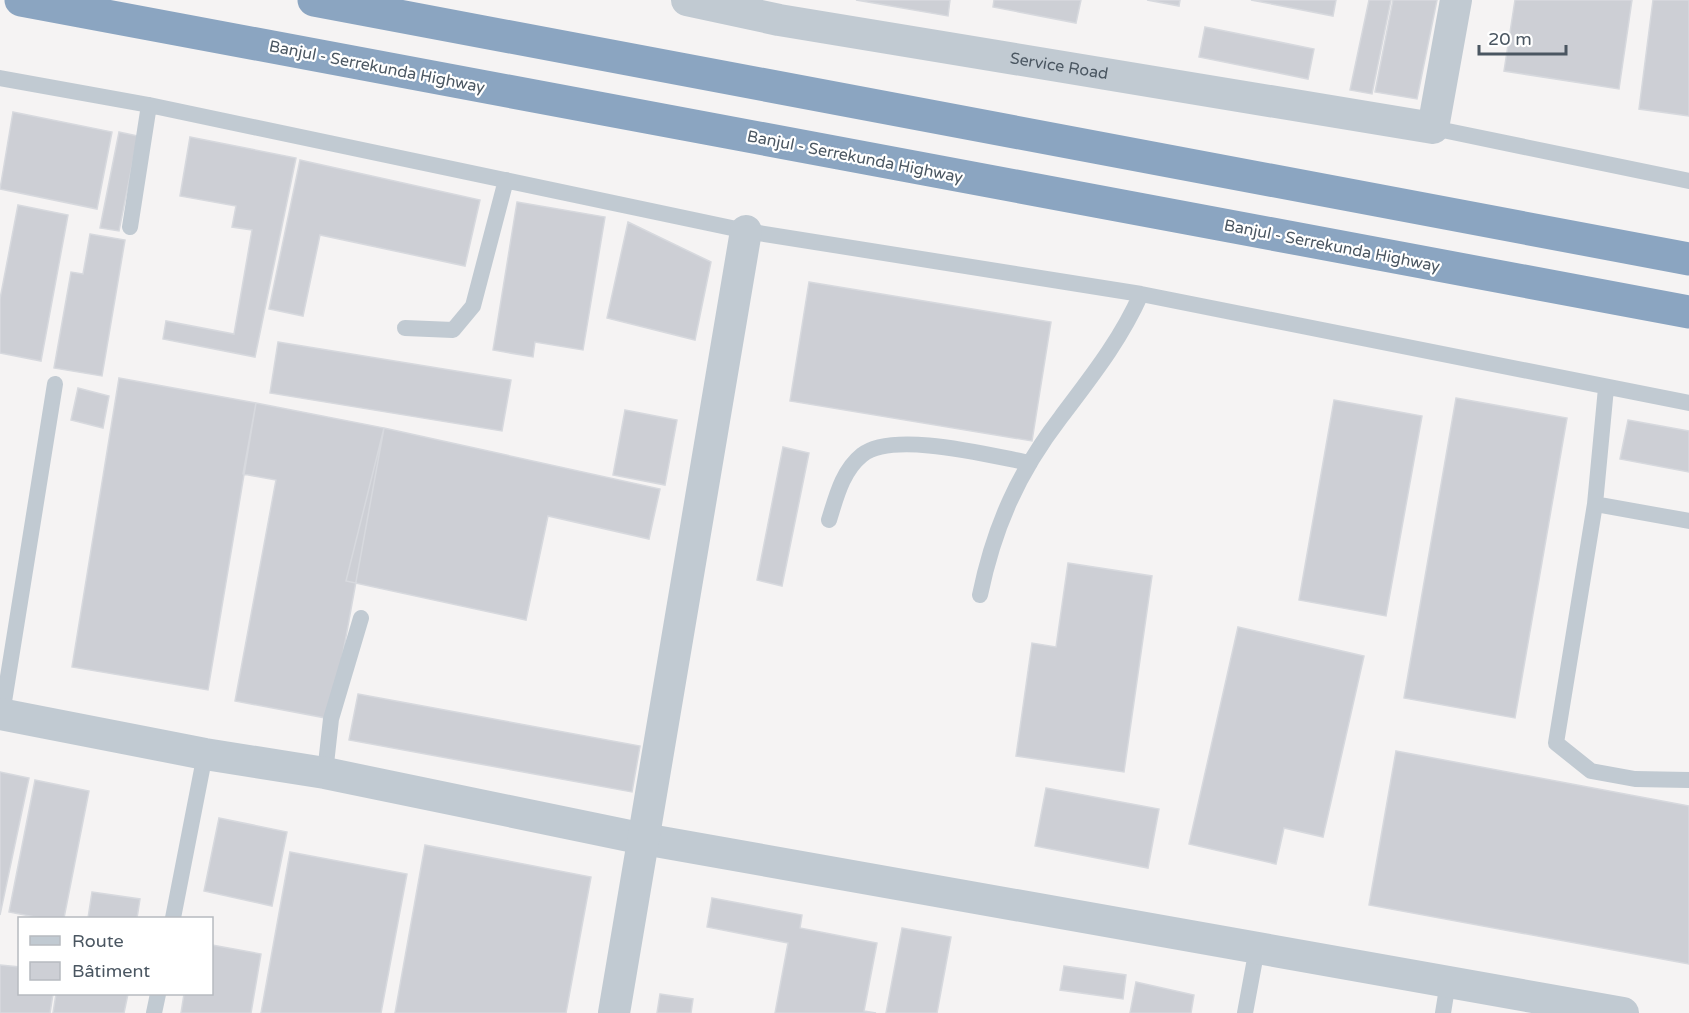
<svg xmlns="http://www.w3.org/2000/svg" width="1689" height="1013" font-family="'Varela Round',sans-serif">
<style>
.building{fill:#cdcfd5;stroke:#d7d9de;stroke-width:1.5}
.lines{fill:none;stroke-linecap:round;stroke-linejoin:round}
.lane{stroke:#c1cad2;stroke-width:16}
.street{stroke:#c1cad2;stroke-width:32}
.highway{stroke:#8ba5c1;stroke-width:33}
.labels{text-anchor:middle;dominant-baseline:central;stroke-width:4.5;stroke-linejoin:round;paint-order:stroke}
.street-label{font-size:16px;fill:#4a5661;stroke:#fff}
</style>
<rect width="100%" height="100%" fill="#f5f3f3"/>
<path class="building" d="M856,0H950L948,16Z
M994,0H1081L1076,23L993,7Z
M1147,0H1180L1179,6Z
M1251,0H1336L1333,16Z
M1369,0H1391L1372,94L1350,90Z
M1393,0H1437L1417,99L1375,92Z
M1515,0H1632L1619,89L1504,71Z
M1653,0H1689V116L1639,109Z
M1205,27L1314,49L1308,79L1199,57Z
M13,112L112,132L97,209L0,189Z
M119,132L138,136L119,231L100,228Z
M190,137L296,158L255,357L163,339L166,321L234,334L252,230L232,227L236,206L180,196Z
M300,160L480,200L465,266L320,235L303,316L269,309Z
M517,202L605,217L583,350L535,342L533,357L493,350Z
M18,205L68,215L41,361L0,353V299Z
M628,222L711,262L695,340L607,318Z
M90,234L125,240L102,376L54,368L71,272L83,274Z
M809,282L1051,322L1032,441L790,401Z
M278,342L511,380L502,431L270,393Z
M119,378L256,403L208,690L72,667Z
M78,388L109,396L103,428L71,420Z
M1456,398L1567,418L1515,718L1404,698Z
M1334,400L1422,416L1386,616L1299,600Z
M256,403L384,428L331,719L235,701L276,480L243,474Z
M625,410L677,420L665,485L613,475Z
M1628,420L1689,431V472L1620,459Z
M384,428L660,489L649,539L548,516L526,620L346,581Z
M783,447L809,453L782,586L757,580Z
M1068,563L1152,576L1124,772L1016,756L1032,643L1056,647Z
M1238,627L1364,656L1323,837L1284,828L1276,864L1189,844Z
M358,694L640,746L632,792L349,740Z
M1396,751L1689,806V964L1369,905Z
M0,772L29,778L0,915Z
M35,780L89,791L64,918H40L9,912Z
M1046,788L1159,809L1148,868L1035,846Z
M219,818L287,832L272,906L204,891Z
M425,845L591,877L566,1013H395Z
M290,852L407,874L381,1013H261Z
M92,892L140,899L137,918H88Z
M712,898L802,915L800,928L877,943L864,1011L876,1013H775L788,943L707,927Z
M902,928L951,937L937,1013H886Z
M212,945L261,954L251,1013H181L184,994H212Z
M0,965L20,967V994H53L50,1013H0Z
M1064,966L1126,975L1123,999L1060,990Z
M1136,982L1194,995L1191,1013H1130Z
M56,994H128L124,1013H53Z
M660,994L693,999L691,1013H657Z"/>
<g class="lines">
<path class="lane" d="M0,78L149,105L746,231L1141,294L1689,403
M1433,128L1689,181
M130,227L149,105
M405,328L453,330L473,306L506,180
M1606,388L1595,504L1556,743L1591,771L1635,779L1689,780
M1595,504L1689,521
M829,520C836,498 842,471 862,455C893,430 992,456 1030,463
M980,595C994,527 1018,473 1061,417C1091,377 1120,341 1141,294
M2,714L55,384
M325,773L331,719L361,618
M173,918L205,754
M154,1013L158,994
M1245,1013L1257,948
M1443,1013L1448,982"/>
<g class="street">
<path id="s1" d="M687,0L779,20L1433,128L1456,0"/>
<path d="M0,714L205,754L325,773L644,839L1623,1013"/>
<path d="M614,1013L746,231"/>
</g>
<path class="highway" d="M21,0L1689,312
M314,0L1689,259"/>
</g>
<g class="labels">
<g class="street-label">
<text stroke="none"><textPath href="#s1" startOffset="378">Service Road</textPath></text>
<text transform="translate(377 67) rotate(11)">Banjul - Serrekunda Highway</text>
<text transform="translate(855 157) rotate(11)">Banjul - Serrekunda Highway</text>
<text transform="translate(1332 246) rotate(11)">Banjul - Serrekunda Highway</text>
</g>
</g>
<rect x="18" y="917" width="195" height="78" fill="#ffffff" stroke="#b7bbc0" stroke-width="1.5"/>
<rect x="30" y="936" width="30" height="9" fill="#c1cad2" stroke="#b7bbc0" stroke-width="1.5"/>
<text x="72" y="947" font-size="18" fill="#4a5661">Route</text>
<rect x="30" y="962" width="30" height="18" fill="#cdcfd5" stroke="#b7bbc0" stroke-width="1.5"/>
<text x="72" y="977" font-size="18" fill="#4a5661">Bâtiment</text>
<path d="M1479 45v9h87v-9" fill="none" stroke="#4a5661" stroke-width="3"/>
<text x="1488" y="45" font-size="18" fill="#4a5661" stroke="#ffffff" stroke-width="4.5" paint-order="stroke">20 m</text>
</svg>
